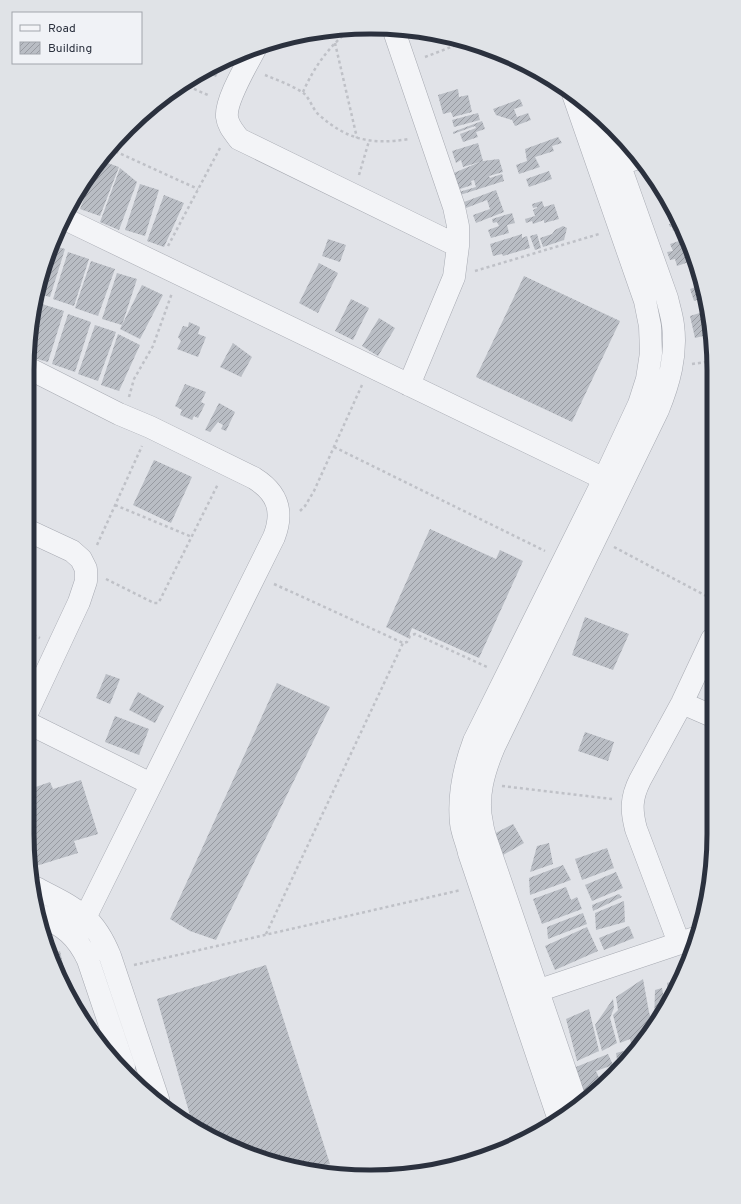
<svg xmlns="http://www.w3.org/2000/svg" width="741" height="1204" font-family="Overpass,sans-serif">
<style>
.building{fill:url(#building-hatch)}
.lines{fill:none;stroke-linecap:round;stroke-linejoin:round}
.minor-casing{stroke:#a7aab2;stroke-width:23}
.path{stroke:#bfc1c7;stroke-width:2.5;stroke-dasharray:3 3;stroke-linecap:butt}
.minor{stroke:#f3f4f7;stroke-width:22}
.rim{fill:none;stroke:#2b313e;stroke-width:5}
</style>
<defs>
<pattern id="building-hatch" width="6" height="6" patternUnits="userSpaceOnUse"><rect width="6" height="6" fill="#b9bdc4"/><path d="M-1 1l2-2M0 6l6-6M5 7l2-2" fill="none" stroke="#979aa1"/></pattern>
</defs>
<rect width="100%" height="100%" fill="#e1e3e8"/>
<path class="building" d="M223,62L216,77L203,71Z
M458,89L459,97L468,95L472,112L453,117L451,112L443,114L438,95Z
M520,99L523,106L514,109L517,117L528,113L531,120L515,126L512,120L496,115L493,109Z
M478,113L480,120L454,127L452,120Z
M482,121L485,129L476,132L478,137L463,142L460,134L476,128L475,126L453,134V132Z
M558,137L562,143L552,146L554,151L535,157L540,167L519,174L516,165L527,161L525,149Z
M478,143L483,161L499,159L503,172L489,176L490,178L502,174L504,181L460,195L459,192L476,187L474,180L471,181L472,185L454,191L449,175L480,162L463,167L461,160L456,163L452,151Z
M99,160L119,167L100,216L80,209Z
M120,168L137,182L119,230L100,222Z
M549,171L552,179L529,187L526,179Z
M140,184L159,190L145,236L125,230Z
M496,190L504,212L476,223L473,215L490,209L487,200L466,208L464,202Z
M164,195L184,203L164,247L147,241Z
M542,201L544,207L554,204L559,219L544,223V220L533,224L532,221L526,223L525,219L535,216L533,210L537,208V207L533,208L532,204Z
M512,213L515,223L507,225L509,233L491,238L488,230L499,226L497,222L493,223L492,219Z
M676,217L681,228L673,231L672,227H670L669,224H672L671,218Z
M563,226L567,228L564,240L543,247L540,238L552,234L555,230Z
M522,234V238L527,236L530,248L503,256L502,254L493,256L490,244Z
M537,234L541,248L535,250L530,236Z
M328,239L346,245L340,262L322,256Z
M679,241L681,245L688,243L692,252L686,254L689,262L677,266L675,259L670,260L667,252L673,251L670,244Z
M52,245L65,249L50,297L39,294Z
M68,252L89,259L74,306L53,299Z
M91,261L115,269L98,316L75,308Z
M319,263L338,273L318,313L299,303Z
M117,273L137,279L122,325L102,319Z
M524,276L620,321L572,422L476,377Z
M142,285L163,295L140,339L120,329Z
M701,285L705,306L703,307L700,299L694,301L690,289Z
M351,299L369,308L353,340L335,331Z
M42,304L64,311L48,362L30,357V343Z
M706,311L709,324L704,325L707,335L695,338L690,316Z
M68,314L91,322L75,372L52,364Z
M379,318L395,328L378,356L362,346Z
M189,322L200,327L198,334L206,337L198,357L177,349L181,341L178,337L183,326L188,327Z
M95,325L116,332L98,381L78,374Z
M118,334L140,345L119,391L101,385Z
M712,342L713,348V358L710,352L705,353V346Z
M233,343L252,357L241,377L220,367Z
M185,384L206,392L201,402L205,404L198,418L194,416L192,420L180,415L182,410L175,406Z
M219,403L235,412L226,431L221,429L223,425L218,422L210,432L205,430Z
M154,460L192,477L171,523L133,505Z
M430,529L496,559L500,550L523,561L479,658L412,628L408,638L386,627Z
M585,617L629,634L613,670L572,655Z
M106,674L120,679L110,704L96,698Z
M277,683L330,707L216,940L190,931L170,919Z
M138,692L164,706L155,723L129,710Z
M115,716L149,729L139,755L105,742Z
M585,732L614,742L608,761L578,751Z
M27,751L35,754L27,769Z
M81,780L98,834L74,841L78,853L36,866L27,834V790L50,782L53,789Z
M513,824L524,843L503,855L492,835Z
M549,843L553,864L530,872L537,846Z
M607,848L614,868L582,880L575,859Z
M563,865L571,880L530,895L529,878Z
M616,872L623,888L592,901L585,885Z
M566,887L571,900L577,897L582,909L542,924L533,899Z
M619,894L622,897L593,911L592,905Z
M624,901L625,922L596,930L595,913Z
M583,913L587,924L548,939L547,927Z
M629,926L634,938L604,950L599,938Z
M587,927L598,951L555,970L545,946Z
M60,951L65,974L62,975L50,954Z
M266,965L330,1164L316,1168L260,1159L193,1126L157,999Z
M643,979L649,1012L653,1026L647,1036L631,1043L630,1039L620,1043L613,1015L618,1010L616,997Z
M680,979L673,991L668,999L667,983Z
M662,988L665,1005L654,1024L655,990Z
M613,999L614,1008L610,1018L617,1043L602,1051L595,1025Z
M589,1009L599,1051L577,1061L566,1019Z
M635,1048V1050L618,1066L616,1053Z
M608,1054L613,1065L596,1071L601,1082L583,1099L571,1069Z"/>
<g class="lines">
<g class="minor-casing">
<path id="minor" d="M393,28L454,207L458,226V246L454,277L409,385
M256,47C248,63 225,100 227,117C228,126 234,132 239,139L458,246
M619,164L639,158
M65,219L617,485
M30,369L119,414L150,427L254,478C278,493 284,511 274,537L75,938
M682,703L712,716
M28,711L79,602L86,581V569L81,559L72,551L29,531
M28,723L151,784
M36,888C74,908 93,914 110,956L158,1099
M40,915C64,926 77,936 88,960L124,1067
M679,943L636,829C631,810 631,798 640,780L682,703L712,639
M525,995L695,938
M577,1105L489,848C486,840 483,832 482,823C476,797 484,771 494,747L658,410C669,383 677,355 673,325C672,316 669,307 667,298L604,121
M559,1120L469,853C467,843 462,833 461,823C458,794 464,768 474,741L604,479L639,404L647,379L651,353L650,326L645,301L573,94"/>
</g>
<path class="path" d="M335,43L357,138
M425,57L467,41
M265,75C277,80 291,85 302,92C309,96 312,108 318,114C347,140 371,145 409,139
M183,84L210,96
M303,92C314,67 329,46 351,29
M110,149L198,189
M359,175L369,141
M168,246L220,148
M475,271L599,234
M692,364L713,361
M129,397L134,379L153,346L172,293
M334,447L545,551
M115,505L192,537
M300,511L305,506L314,491L362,385
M97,545L142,446
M614,547L712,599
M106,579L154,603H158L160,600L218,484
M274,584L403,643L407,642L410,636L415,634L487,667
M28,632L40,638
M502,786L612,799
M266,934L403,643
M134,965L461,890"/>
<use href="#minor" class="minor"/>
</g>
<path d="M0 0H741V1204H0ZM370 34H371A336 336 0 0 1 707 370V834A336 336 0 0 1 371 1170H370A336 336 0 0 1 34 834V370A336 336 0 0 1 370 34Z" fill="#e0e3e7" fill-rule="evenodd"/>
<path class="rim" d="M370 34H371A336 336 0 0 1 707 370V834A336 336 0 0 1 371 1170H370A336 336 0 0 1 34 834V370A336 336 0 0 1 370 34Z"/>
<rect x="12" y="12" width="130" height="52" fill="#f0f2f6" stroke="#a1a5ac"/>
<rect x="20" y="25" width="20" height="6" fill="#f3f4f7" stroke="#a1a5ac"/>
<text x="48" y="32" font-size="12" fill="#2b313e">Road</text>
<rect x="20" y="42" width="20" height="12" fill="url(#building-hatch)" stroke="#a1a5ac"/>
<text x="48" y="52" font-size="12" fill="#2b313e">Building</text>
</svg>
